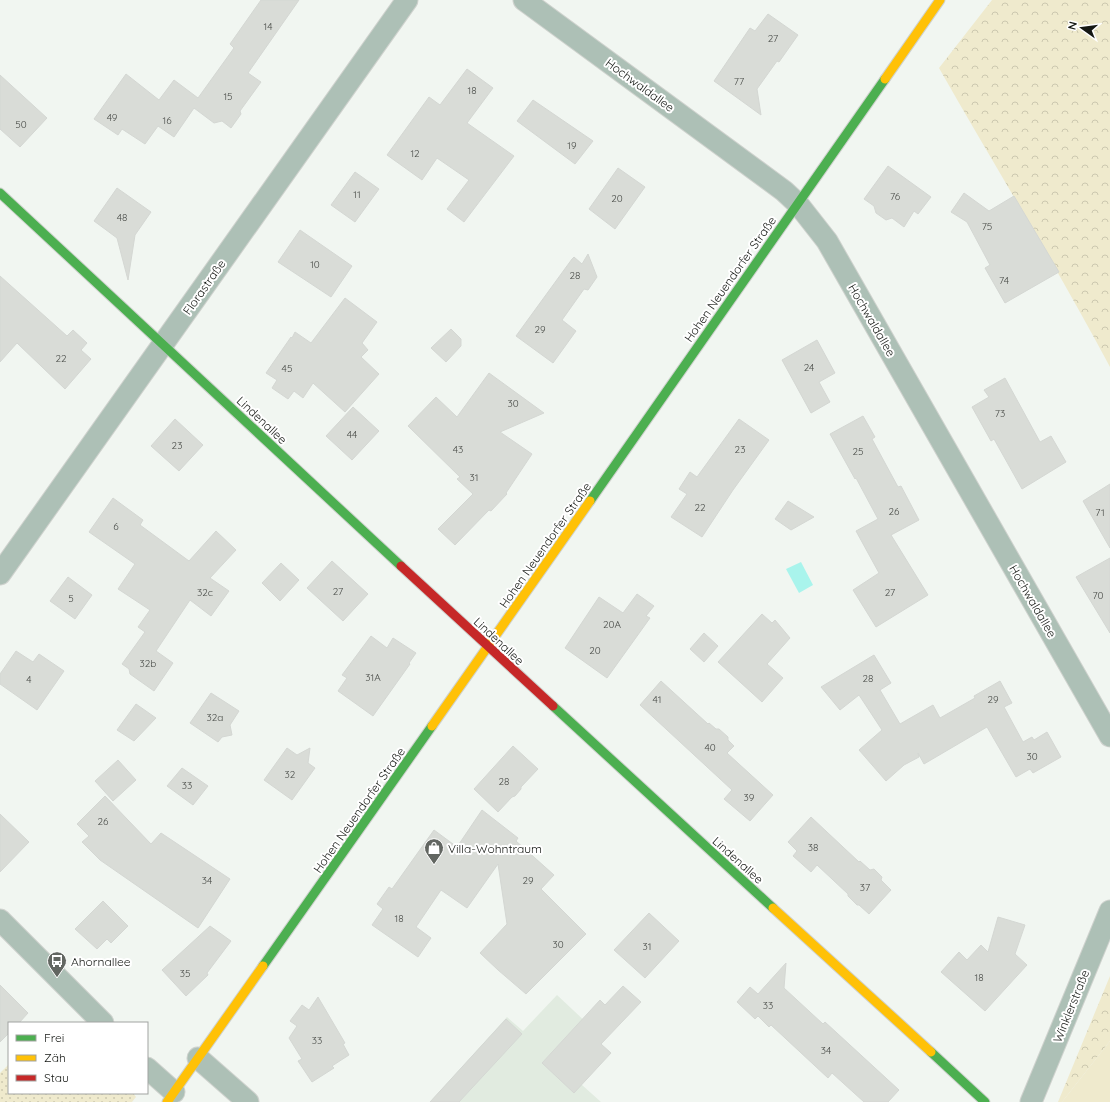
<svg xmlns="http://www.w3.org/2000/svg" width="1110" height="1102" font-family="Quicksand,sans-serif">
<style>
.built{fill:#e1ebe0}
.grass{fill:url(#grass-dots)}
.forest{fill:url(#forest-crowns)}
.garden{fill:#efeacd}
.water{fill:#a9f4ec}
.building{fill:#d9dcd7;stroke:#d4d7d3}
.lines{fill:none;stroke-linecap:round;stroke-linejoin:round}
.street-casing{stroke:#cfd2ce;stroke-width:23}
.fast-casing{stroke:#cfd2ce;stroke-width:11}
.slow-casing{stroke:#cfd2ce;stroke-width:11}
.jam-casing{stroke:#cfd2ce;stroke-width:11}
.street{stroke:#adc0b6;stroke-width:21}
.fast{stroke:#4caf50;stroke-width:9}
.slow{stroke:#ffc107;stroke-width:9}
.jam{stroke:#c62828;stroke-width:9}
.labels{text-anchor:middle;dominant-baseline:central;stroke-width:4;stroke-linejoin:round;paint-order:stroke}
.number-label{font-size:10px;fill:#484b47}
.street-label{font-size:12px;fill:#151814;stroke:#fff}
.poi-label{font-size:12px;fill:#151814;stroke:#fff;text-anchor:start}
</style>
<defs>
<pattern id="grass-dots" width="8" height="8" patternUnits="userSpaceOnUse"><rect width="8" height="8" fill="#efeacd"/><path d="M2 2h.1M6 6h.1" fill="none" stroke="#ccc8af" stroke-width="1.8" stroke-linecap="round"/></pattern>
<pattern id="forest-crowns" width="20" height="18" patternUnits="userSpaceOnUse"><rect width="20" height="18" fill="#efeacd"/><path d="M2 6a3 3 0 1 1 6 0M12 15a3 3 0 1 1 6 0" fill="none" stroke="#ccc8af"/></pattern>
</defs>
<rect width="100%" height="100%" fill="#f1f6f1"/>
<path class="built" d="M557,995L605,1040L572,1076L601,1102H430L507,1017L523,1031Z"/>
<path class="grass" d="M9,1064V1093H133L136,1097L132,1102H0V1073Z"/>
<path class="forest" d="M992,0H1110V367C1056,266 996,168 939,68Z
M1110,976V1041L1062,1102H1058Z"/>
<path class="garden" d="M1110,1041V1102H1062Z"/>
<path class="water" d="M801,562L813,585L799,593L786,569Z"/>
<path class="building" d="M261,0H299L248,73L261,82L240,111L241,114L231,128L222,121L214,123L194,108L174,137L158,126L145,144L122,129L118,135L94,119L126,74L159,100L174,80L198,98L234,48L230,44Z
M768,14L798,35L779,62L777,61L757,89L761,115L714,81L750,28L755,31Z
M467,69L493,88L467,123L514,156L464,222L447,209L469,180L437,158L422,180L387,155L429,97L440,105Z
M0,75L47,118L20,147L0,129Z
M533,100L593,141L575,164L517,121Z
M888,166L931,197L918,214L914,211L904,227L892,218L886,220L876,213L874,206L864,199Z
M618,168L645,187L615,229L589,209Z
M355,172L379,189L355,222L331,205Z
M117,188L151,212L135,235L128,280L117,238L94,221Z
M964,193L989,211L1014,196L1059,272L1005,303L985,268L990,265L967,222L951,212Z
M300,230L352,266L331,297L278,262Z
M588,254L597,277L588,290L584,289L562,320L576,331L553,363L516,336L572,259L574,257L582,264Z
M0,276L67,336L73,330L87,343L81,350L91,359L65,389L17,343L0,362Z
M345,298L377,322L362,343L368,350L361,357L379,374L345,412L313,383L303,398L294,391L288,399L272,388L277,380L266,373L291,337L292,338L295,332L311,343Z
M451,329L461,339V346L446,362L431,348Z
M817,340L835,373L819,382L830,402L811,413L782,360Z
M489,373L544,413L500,432L532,454L506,493L507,494L491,511L489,510L455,545L438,529L473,494L457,479L460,477L408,426L436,397L457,417Z
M1005,378L1040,442L1051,436L1066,462L1022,489L994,439L991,441L972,407L989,397L984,390Z
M353,407L379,431L352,460L326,436Z
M863,416L875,437L872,439L898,487L901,486L919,520L891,535L928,595L876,627L853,590L879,573L856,531L878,519L856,478L855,479L830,434Z
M175,419L203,445L179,471L151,446Z
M739,419L769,440L733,490L702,537L671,517L687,494L679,489L690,472L697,477Z
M1110,484V548L1083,501Z
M113,498L143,520L140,525L189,561L216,531L236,550L210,578L229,591L211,616L190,600L156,651L173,663L154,691L130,674L129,669L122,664L145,632L138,627L150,610L118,589L135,564L89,532Z
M788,501L814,517L791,530L775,519Z
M1110,558V633L1076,577Z
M332,561L368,594L343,621L307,588Z
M281,563L299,580L280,601L262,583Z
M68,577L92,595L75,619L50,601Z
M637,594L654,606L646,616L650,618L607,678L565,648L599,597L623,613Z
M762,614L772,623L775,620L790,638L767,664L783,678L762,702L718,662Z
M704,633L718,646L704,662L690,649Z
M371,636L387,648L393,638L416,653L409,663L410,664L373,716L338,691L347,678L342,675Z
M16,651L33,662L39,654L64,671L37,710L0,684V674Z
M874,655L891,683L880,690L900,724L933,705L940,718L975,698L974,696L1000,681L1012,703L1004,707L1023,742L1032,737L1034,740L1047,732L1061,757L1033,773L1030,769L1016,777L987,727L924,764L918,753L919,757L904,765L886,781L859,750L882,730L859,695L840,710L821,687Z
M661,681L708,724L709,723L716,729H719L728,737V740L734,746L727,753L773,795L750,821L724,799L732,790L640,705Z
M211,693L239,711L230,725L232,735L222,737L218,742L190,723Z
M136,704L156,718L134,741L117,730Z
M513,746L538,769L521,787V789L515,796L512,797L498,812L474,789Z
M287,748L297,755L310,748L308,763L315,768L292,800L264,780Z
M118,760L136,780L113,801L95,781Z
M182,768L208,786L193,805L167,786Z
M105,796L151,844L161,833L230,879L198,928L100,860L82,842L89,836L77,824Z
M482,810L518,838L516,841L554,875L541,889L586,934L526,994L498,970L480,953L507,924L498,864L467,908L441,890L416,927L431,938L418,957L372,925L383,909L377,904L389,887L392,889L434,830L457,847Z
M0,814L29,842L0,872Z
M811,817L859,862L860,861L870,870L874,869L882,877L881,880L891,890L869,914L859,905H857L848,896V894L817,865L811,872L793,856L797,851L788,842Z
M103,901L128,926L111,943L107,939L97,949L75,929Z
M649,913L679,941L645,978L614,950Z
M998,917L1025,925L1015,954L1027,965L985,1011L941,972L959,952L967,960L981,945L988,952Z
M210,926L231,941L207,973L208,975L186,996L162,970Z
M786,963L784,988L823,1024L825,1022L899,1090L888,1102H864L832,1073L828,1078L771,1025L769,1027L758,1016L755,1019L737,1002L750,987L758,994Z
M0,985L28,1013L19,1023H9V1033L0,1042Z
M623,986L641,1002L601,1044L611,1053L574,1093L542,1063L600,1000L605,1005Z
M318,997L345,1043L343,1044L349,1055L332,1066L334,1068L312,1082L298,1061L302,1059L289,1038L297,1026L290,1021L302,1005L309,1010Z
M506,1019L522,1034L459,1102H430Z"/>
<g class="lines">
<g class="street-casing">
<path id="street" d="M524,0L784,191L798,204L827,241L1110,736
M0,574L407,0
M0,920L103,1023
M198,1058L248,1102
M147,1068L174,1092
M1031,1102L1110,911"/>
</g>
<g class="fast-casing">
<path id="fast" d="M0,193L401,566
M590,501L885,79
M553,706L773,908
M263,966L432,726
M931,1052L985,1102"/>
</g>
<g class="slow-casing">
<path id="slow" d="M885,79L940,0
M432,726L590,501
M773,908L931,1052
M167,1102L263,966"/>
</g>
<g class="jam-casing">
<path id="jam" d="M401,566L553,706"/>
</g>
<use href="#street" class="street"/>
<use href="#fast" class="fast"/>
<use href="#slow" class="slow"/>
<use href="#jam" class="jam"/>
</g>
<defs>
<g id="shop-pin" transform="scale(1)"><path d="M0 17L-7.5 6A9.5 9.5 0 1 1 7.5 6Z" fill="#626661" stroke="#fff"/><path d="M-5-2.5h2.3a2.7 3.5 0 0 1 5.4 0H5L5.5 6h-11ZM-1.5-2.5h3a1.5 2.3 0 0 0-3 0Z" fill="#fff"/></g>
<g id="bus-pin" transform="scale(1)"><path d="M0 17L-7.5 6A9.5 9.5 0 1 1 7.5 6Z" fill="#626661" stroke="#fff"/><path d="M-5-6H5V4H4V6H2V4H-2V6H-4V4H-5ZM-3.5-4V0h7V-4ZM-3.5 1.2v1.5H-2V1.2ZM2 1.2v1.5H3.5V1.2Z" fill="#fff"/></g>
</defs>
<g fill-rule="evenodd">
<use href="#shop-pin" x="434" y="848"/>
<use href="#bus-pin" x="57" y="961"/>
</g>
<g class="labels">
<g class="number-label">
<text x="268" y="26">14</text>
<text x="773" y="38">27</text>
<text x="739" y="81">77</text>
<text x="472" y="90">18</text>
<text x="228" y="96">15</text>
<text x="112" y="117">49</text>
<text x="167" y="120">16</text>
<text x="21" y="124">50</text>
<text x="572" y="145">19</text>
<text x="415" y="153">12</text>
<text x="357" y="194">11</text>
<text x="895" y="196">76</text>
<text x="617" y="198">20</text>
<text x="122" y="217">48</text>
<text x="987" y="226">75</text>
<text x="315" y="264">10</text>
<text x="575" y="275">28</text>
<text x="1004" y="280">74</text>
<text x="540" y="329">29</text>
<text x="61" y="358">22</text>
<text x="809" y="367">24</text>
<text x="287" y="368">45</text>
<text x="513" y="403">30</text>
<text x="1000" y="413">73</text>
<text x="352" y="434">44</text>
<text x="177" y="445">23</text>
<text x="458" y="449">43</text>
<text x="740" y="449">23</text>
<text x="858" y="451">25</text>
<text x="474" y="477">31</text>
<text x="700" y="507">22</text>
<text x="894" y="511">26</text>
<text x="1100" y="512">71</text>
<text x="116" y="526">6</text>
<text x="338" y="591">27</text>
<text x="205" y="592">32c</text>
<text x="890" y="592">27</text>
<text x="1098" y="595">70</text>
<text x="71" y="598">5</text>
<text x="612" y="624">20A</text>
<text x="595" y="650">20</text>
<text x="148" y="663">32b</text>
<text x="373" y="677">31A</text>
<text x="868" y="678">28</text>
<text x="29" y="679">4</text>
<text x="657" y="699">41</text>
<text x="993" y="699">29</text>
<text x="215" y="717">32a</text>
<text x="710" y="747">40</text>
<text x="1032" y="756">30</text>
<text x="290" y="774">32</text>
<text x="504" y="781">28</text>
<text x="187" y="785">33</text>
<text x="749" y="797">39</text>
<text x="103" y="821">26</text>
<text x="813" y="847">38</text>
<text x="207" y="880">34</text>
<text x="528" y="880">29</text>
<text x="865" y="887">37</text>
<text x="399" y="918">18</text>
<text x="558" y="944">30</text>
<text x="647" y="946">31</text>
<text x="185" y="973">35</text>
<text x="979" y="977">18</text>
<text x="768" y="1005">33</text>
<text x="317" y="1040">33</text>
<text x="826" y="1050">34</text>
</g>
<g class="street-label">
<text transform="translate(640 85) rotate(36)">Hochwaldallee</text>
<text transform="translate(730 279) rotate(-55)">Hohen Neuendorfer Straße</text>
<text transform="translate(204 287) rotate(-55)">Florastraße</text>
<text transform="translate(872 320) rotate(60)">Hochwaldallee</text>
<text transform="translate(262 420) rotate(43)">Lindenallee</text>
<text transform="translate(545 545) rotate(-55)">Hohen Neuendorfer Straße</text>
<text transform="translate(1033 601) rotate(60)">Hochwaldallee</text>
<text transform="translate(499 641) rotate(43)">Lindenallee</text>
<text transform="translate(359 810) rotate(-55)">Hohen Neuendorfer Straße</text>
<text transform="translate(738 860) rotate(42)">Lindenallee</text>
<text transform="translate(1071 1006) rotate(-68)">Winklerstraße</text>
</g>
<g class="poi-label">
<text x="448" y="848">Villa-Wohntraum</text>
<text x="71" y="961">Ahornallee</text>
</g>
</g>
<rect x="8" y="1022" width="140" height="72" fill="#ffffff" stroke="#a1a3a1"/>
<rect x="16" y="1035" width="20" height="6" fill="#4caf50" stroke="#a1a3a1"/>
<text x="44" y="1042" font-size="12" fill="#151814">Frei</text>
<rect x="16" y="1055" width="20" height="6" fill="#ffc107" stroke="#a1a3a1"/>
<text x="44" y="1062" font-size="12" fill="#151814">Zäh</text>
<rect x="16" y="1075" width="20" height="6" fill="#c62828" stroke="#a1a3a1"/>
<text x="44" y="1082" font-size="12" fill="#151814">Stau</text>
<g transform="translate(1082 28) rotate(284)" stroke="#ffffff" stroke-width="3" paint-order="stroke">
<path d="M0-3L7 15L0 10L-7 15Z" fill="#151814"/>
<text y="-6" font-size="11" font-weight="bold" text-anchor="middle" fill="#151814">N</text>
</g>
</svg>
